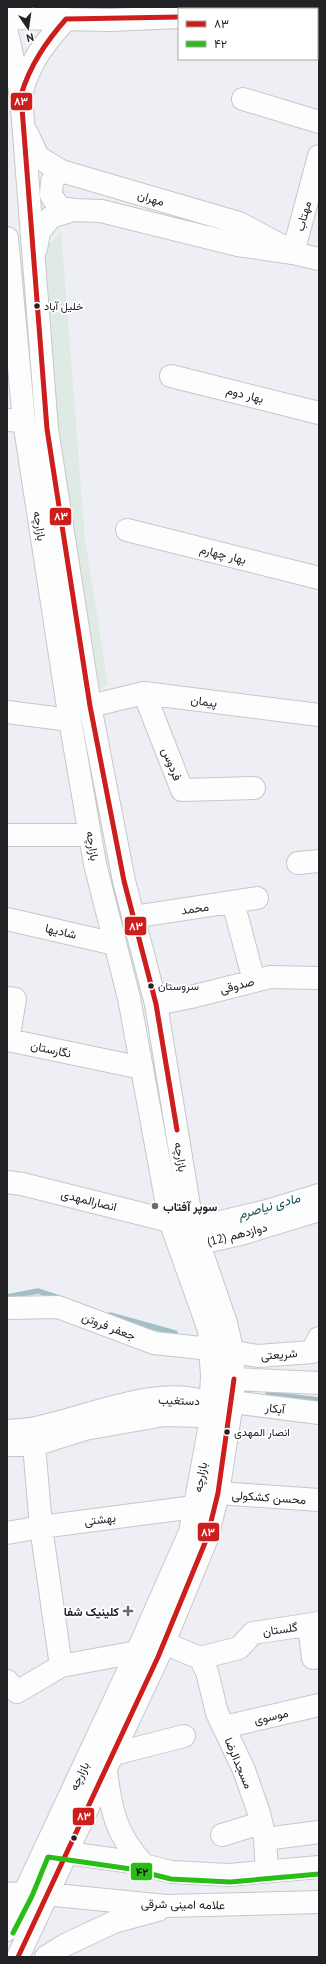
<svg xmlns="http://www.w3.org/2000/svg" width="326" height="1964" font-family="'PT Sans',Vazirmatn,sans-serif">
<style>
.green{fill:#e0eae4}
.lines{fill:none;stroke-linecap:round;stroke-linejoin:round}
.stream{stroke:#a4bfc4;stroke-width:5.5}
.minor-casing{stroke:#c7c7cb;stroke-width:24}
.major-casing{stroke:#c7c7cb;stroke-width:24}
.minor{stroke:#fcfdfd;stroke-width:22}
.major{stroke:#fcfdfd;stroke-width:22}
.bus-1-casing{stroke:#fff;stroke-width:8}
.bus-2-casing{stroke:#fff;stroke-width:8}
.bus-1{stroke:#cd1d1d;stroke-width:5}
.bus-2{stroke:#2abc17;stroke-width:5}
.bus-dot{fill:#222226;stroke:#fff;stroke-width:1.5}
.poi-dot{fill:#696a6e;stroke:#fff;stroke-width:1.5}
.labels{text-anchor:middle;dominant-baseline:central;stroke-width:3.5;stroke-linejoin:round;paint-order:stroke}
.bus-label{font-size:11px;fill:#222226;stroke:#fff;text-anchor:start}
.street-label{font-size:12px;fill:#222226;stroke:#fff}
.poi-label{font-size:12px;font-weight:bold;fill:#222226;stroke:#fff;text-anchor:start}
.water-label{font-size:13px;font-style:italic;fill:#174e55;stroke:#fff}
.line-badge{stroke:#fff;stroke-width:1.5}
.badge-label{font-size:11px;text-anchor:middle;font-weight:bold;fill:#fff}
.pale-badge-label{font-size:11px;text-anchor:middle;font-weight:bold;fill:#111}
</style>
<rect width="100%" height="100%" fill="#eeeff4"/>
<path class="green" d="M20,7H152L29,10Z
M61,231L85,539L108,685L92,694L57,484L42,253Z"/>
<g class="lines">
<path class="stream" d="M7,1297L38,1291L60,1298
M110,1315L175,1333
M268,1394L319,1400"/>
<g class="minor-casing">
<path id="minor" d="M243,99L319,122
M61,171L52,181L51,195L59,207L73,210
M293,253L319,156
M171,376L319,413
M7,420L24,421
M127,530L319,578
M144,693L182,790L254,788
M90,706L144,693L319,715
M7,712L70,720
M7,835H90
M298,863L319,861
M233,902L254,981
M133,917L257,898
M7,919L115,944
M7,998L15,999L8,1040L142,1068
M156,1004L191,997L270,977L319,978
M7,1182L22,1184L170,1221
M319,1195L267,1211L195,1228L196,1236L200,1243L241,1234L319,1210
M7,1308L58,1307L154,1343L211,1349
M232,1352L258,1356L312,1352L319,1338
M234,1379L319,1383
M232,1402L319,1413
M7,1431C18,1430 30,1430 40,1427C88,1417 166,1382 212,1405L202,1416L164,1415L85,1429L34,1445H7
M34,1445L41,1527L61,1666
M218,1493L319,1500
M7,1533L41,1527L194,1507
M309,1625L313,1658
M164,1643L200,1658
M200,1658L207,1672L217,1713L244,1770L259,1813L265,1839L267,1871
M200,1658L239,1648L253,1633L319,1623
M7,1681L17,1692L61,1666L137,1652
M224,1727L319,1705
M114,1754L184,1736
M222,1835L261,1823
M265,1839L319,1832
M7,1894L26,1893"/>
</g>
<g class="major-casing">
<path id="major" d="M317,12H319
M7,18L110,20L179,17
M7,33L21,95L47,429L90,706L124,881L156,1004L192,1224L226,1323L231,1345L234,1379L232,1402L218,1493L207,1538L158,1657L18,1957
M21,95C29,62 44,44 66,19
M27,133L38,157L61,171L239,223L282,246
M7,238L24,421L70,720L95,864L129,998L170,1221L209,1330L212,1376L209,1430L190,1532L137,1652L7,1930
M36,249L39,232L51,217L73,210L101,211L238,245L293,253L319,259
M106,1771C111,1811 116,1835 144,1865
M53,1851L132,1862L171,1872L229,1875L319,1867
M35,1893L166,1906L319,1902
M46,1957L65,1945L114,1922L158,1910"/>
</g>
<use href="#minor" class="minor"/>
<use href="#major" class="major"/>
<g class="bus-1-casing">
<path id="bus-1" d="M177,1130L156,1004L124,881L90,706L47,429L21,95C30,65 46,42 66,19L179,17
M18,1957L158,1657L207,1538L218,1493L234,1379"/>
</g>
<g class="bus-2-casing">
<path id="bus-2" d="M13,1933L32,1896L48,1857L131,1869L171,1879L230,1882L319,1874"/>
</g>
<use href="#bus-1" class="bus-1"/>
<use href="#bus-2" class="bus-2"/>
</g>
<g class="bus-dot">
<circle cx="37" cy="306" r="3.5"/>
<circle cx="151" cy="986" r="3.5"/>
<circle cx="227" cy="1432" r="3.5"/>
<circle cx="74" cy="1838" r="3.5"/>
</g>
<g class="poi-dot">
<circle cx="155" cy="1206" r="4"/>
<path d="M126 1605h4v4h4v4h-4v4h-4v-4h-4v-4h4z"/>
</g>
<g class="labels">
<g class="bus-label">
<text x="44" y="306">خلیل آباد</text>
<text x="158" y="986">سروستان</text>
<text x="234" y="1432">انصار المهدی</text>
</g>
<g class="street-label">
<text transform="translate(151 198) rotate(16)">مهران</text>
<text transform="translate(303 216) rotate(-75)">مهتاب</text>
<text transform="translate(245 394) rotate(14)">بهار دوم</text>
<text transform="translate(40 526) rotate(81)">بازارچه</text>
<text transform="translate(223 554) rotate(14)">بهار چهارم</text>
<text transform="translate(204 701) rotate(7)">پیمان</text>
<text transform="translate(172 764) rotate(68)">فردوس</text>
<text transform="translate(93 846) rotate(81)">بازارچه</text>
<text transform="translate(195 908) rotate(-8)">محمد</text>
<text transform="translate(61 931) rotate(13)">شادیها</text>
<text transform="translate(237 985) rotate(-14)">صدوقی</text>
<text transform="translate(51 1049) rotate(12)">نگارستان</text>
<text transform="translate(181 1157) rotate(81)">بازارچه</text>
<text transform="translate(89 1200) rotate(14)">انصارالمهدی</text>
<text transform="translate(237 1234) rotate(-14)">دوازدهم (12)</text>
<text transform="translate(109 1326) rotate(21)">جعفر فروتن</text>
<text transform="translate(279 1354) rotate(-4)">شریعتی</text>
<text transform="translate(179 1400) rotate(2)">دستغیب</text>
<text transform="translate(275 1408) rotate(7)">آبکار</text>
<text transform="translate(200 1477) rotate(-79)">بازارچه</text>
<text transform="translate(269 1497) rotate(4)">محسن کشکولی</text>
<text transform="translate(100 1519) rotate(-7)">بهشتی</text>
<text transform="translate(280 1629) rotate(-8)">گلستان</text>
<text transform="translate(271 1716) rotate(-13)">موسوی</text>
<text transform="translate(239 1763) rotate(67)">مسجدالرضا</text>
<text transform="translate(79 1776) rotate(-65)">بازارچه</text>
<text transform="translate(183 1904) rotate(1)">علامه امینی شرقی</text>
</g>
<g class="poi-label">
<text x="163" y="1206">سوپر آفتاب</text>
<text x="119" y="1611" text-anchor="end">کلینیک شفا</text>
</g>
<g class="water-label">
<text transform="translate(269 1206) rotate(-16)">مادی نیاصرم</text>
</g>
</g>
<g class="line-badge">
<rect x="10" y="92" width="23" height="19" rx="4" fill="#cd1d1d"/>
<rect x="49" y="507" width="23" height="19" rx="4" fill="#cd1d1d"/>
<rect x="124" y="916" width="23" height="20" rx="4" fill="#cd1d1d"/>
<rect x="197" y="1522" width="23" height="20" rx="4" fill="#cd1d1d"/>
<rect x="72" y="1807" width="23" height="19" rx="4" fill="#cd1d1d"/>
<rect x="130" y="1862" width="23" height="19" rx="4" fill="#2abc17"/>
</g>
<g class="badge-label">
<text x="21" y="105">۸۳</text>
<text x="61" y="520">۸۳</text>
<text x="136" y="930">۸۳</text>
<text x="208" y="1536">۸۳</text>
<text x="84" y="1820">۸۳</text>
</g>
<g class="pale-badge-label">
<text x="142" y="1876">۴۲</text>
</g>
<rect width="326" height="1964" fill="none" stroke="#222226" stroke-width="16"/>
<rect x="178" y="8" width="140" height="52" fill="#ffffff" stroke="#a7a7a8"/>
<rect x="186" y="21" width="20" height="6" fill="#cd1d1d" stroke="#a7a7a8"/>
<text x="214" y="28" font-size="12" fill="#222226">۸۳</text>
<rect x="186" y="41" width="20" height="6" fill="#2abc17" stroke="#a7a7a8"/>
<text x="214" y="48" font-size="12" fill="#222226">۴۲</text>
<g transform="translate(28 28) rotate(167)" stroke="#ffffff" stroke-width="3" paint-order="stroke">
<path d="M0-3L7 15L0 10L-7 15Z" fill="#222226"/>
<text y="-6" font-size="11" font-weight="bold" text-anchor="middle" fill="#222226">N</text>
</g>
</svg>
